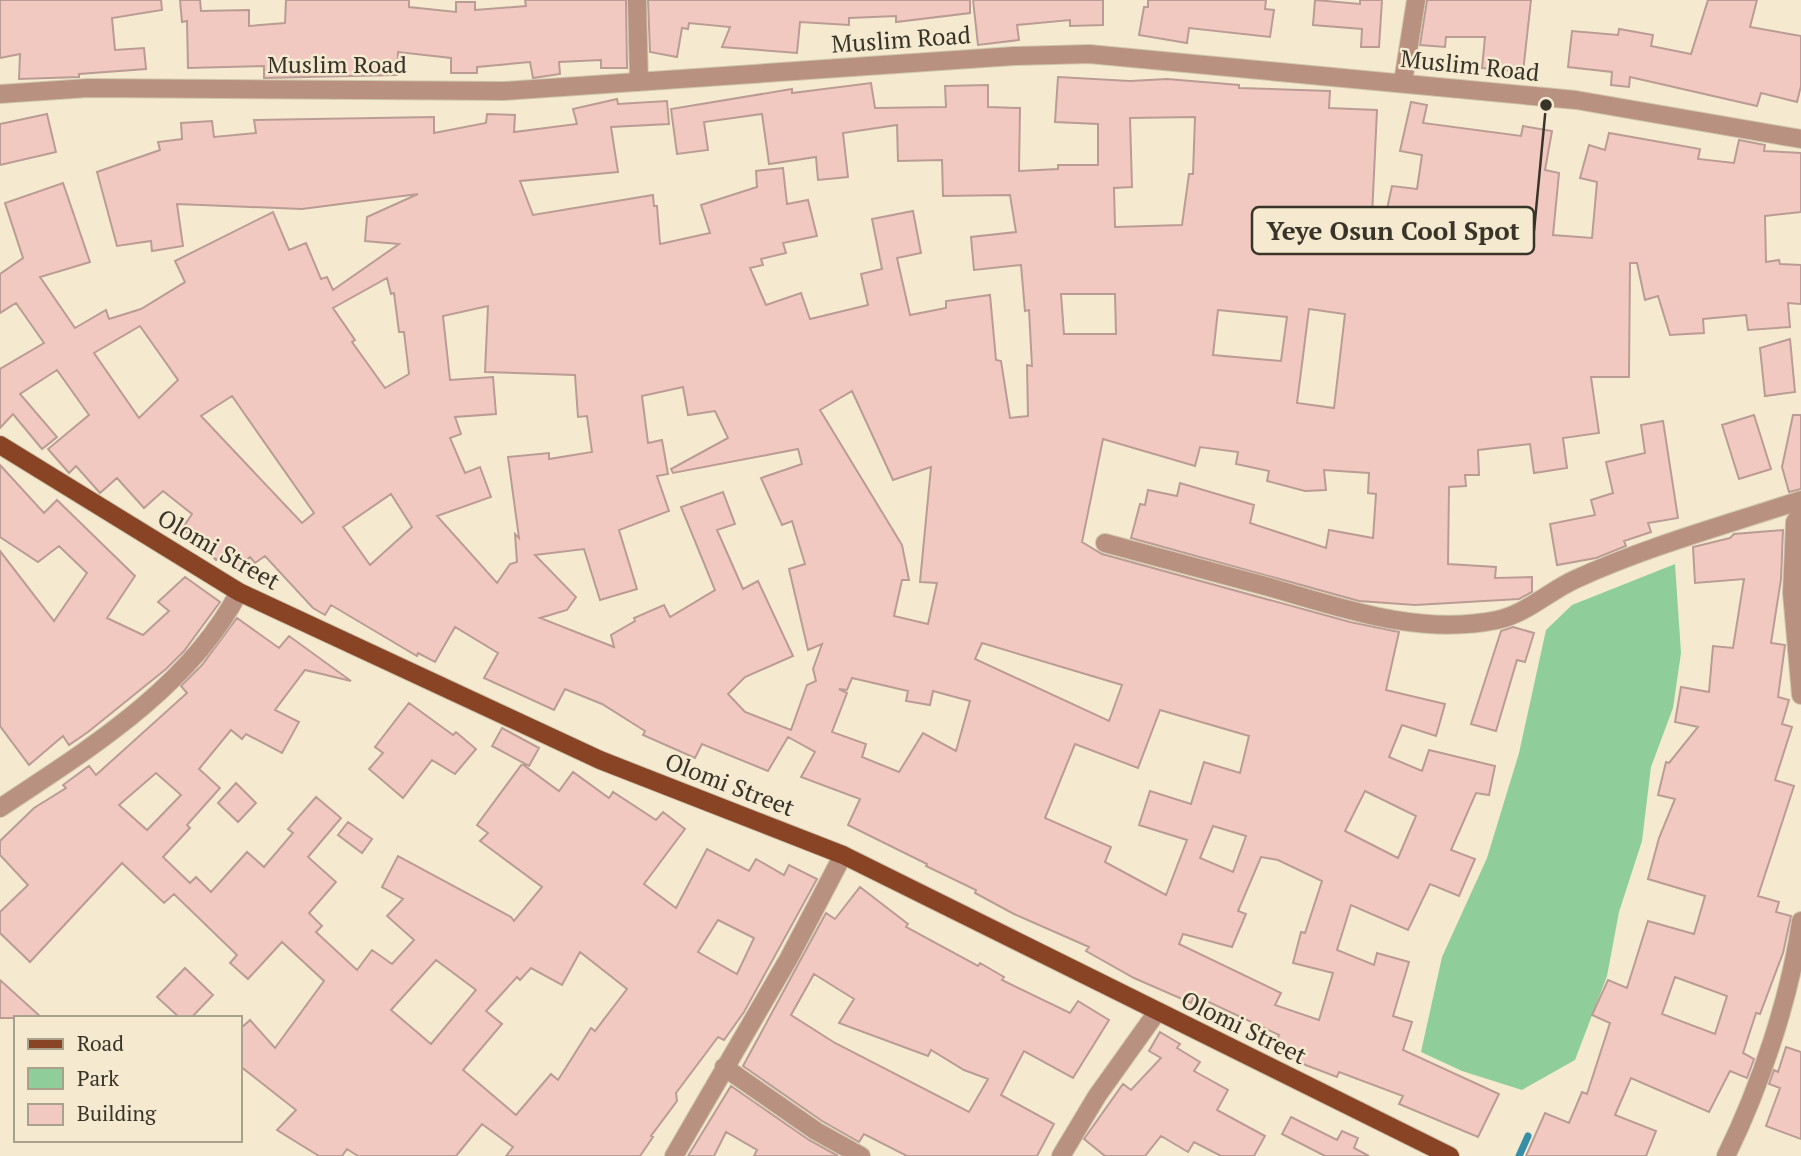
<svg xmlns="http://www.w3.org/2000/svg" width="1801" height="1156" font-family="'PT Serif',serif">
<style>
.green{fill:#8fce9a}
.lines{fill:none;stroke-linecap:round;stroke-linejoin:round}
.stream{stroke:#378fa7;stroke-width:7}
.building{fill:#f2c9c0;stroke:#ba9c95;stroke-width:2;fill-rule:evenodd}
.minor-casing{stroke:#cfc6ae;stroke-width:20}
.major-casing{stroke:#cfc6ae;stroke-width:20}
.minor{stroke:#b99180;stroke-width:18}
.major{stroke:#884425;stroke-width:18}
.labels{text-anchor:middle;dominant-baseline:central;stroke-width:5;stroke-linejoin:round;paint-order:stroke}
.street-label{font-size:24px;fill:#38342a;stroke:#f5eacf}
.leader{fill:none;stroke:#38342a;stroke-width:2.5}
.callout-dot{fill:#38342a;stroke:#f5eacf;stroke-width:2.5}
.callout{fill:#f5eacf;stroke:#38342a;stroke-width:2.5}
.callout-label{font-size:26px;text-anchor:middle;font-weight:bold;fill:#38342a}
</style>
<rect width="100%" height="100%" fill="#f5eacf"/>
<path class="green" d="M1675,564L1681,653L1673,708L1651,767L1642,841L1619,912L1607,976L1575,1060L1522,1090L1462,1071L1421,1052L1442,957L1487,858L1519,753L1546,630L1572,605Z"/>
<g class="lines">
<path class="stream" d="M1519,1156L1528,1136"/>
</g>
<path class="building" d="M0,0H161L162,10L112,18L115,50L144,48L146,69L79,74V77L19,79L20,54L0,58Z
M180,0H200L201,11L249,10V26L285,23L286,0H409V7L456,12V2H475V10L526,6L525,0H626L627,68H601V60L559,62L560,74L533,78L530,62L477,67V73H451V58L398,52L397,75L264,78V66L188,68L187,21L182,22Z
M648,0H970V13L896,22V16L849,18V25L800,22L797,53L722,47L730,27L689,23L688,29L682,28L677,57L650,52Z
M973,0H1103V25L1070,26V20L1017,25L1019,40L978,45Z
M1148,0H1266L1265,9L1274,10L1270,37L1189,28L1187,43L1139,35L1144,7H1148Z
M1315,0L1360,4V0H1382L1379,47H1361L1362,29L1313,25Z
M1427,0H1531L1523,72L1482,68L1485,37H1446L1445,47L1420,45Z
M1708,0H1757L1750,27L1801,36V86L1797,102L1761,93L1757,106L1630,77L1629,87L1611,85L1612,72L1568,67L1572,31L1618,35L1619,29L1653,35L1651,46L1691,54Z
M1058,77L1130,81L1167,79L1239,85V88L1330,91L1329,108L1377,110L1372,216L1385,218L1392,186L1417,189L1422,155L1400,151L1411,102L1427,105L1423,123L1521,136L1523,126L1552,131L1545,170L1559,173L1553,235L1592,238L1597,182L1580,178L1589,145L1605,150L1609,133L1700,149L1698,159L1734,163L1739,140L1765,145L1764,151L1801,153V212L1765,216L1766,262L1779,260L1780,264L1801,265V304L1788,303L1790,327L1748,330L1746,315L1703,319L1704,333L1670,335L1658,296L1645,300L1637,263H1630L1629,377H1591L1599,433L1563,438L1567,468L1534,473L1530,444L1478,450L1479,475H1465L1466,486L1449,487L1448,564L1496,567L1495,578L1532,577V592L1519,599L1415,605L1359,601L1131,538L1140,504L1145,505L1148,490L1177,496L1180,483L1254,505L1250,523L1326,548L1329,530L1373,538L1376,494L1368,493L1369,473L1324,470L1326,490L1305,491L1267,481L1269,471L1236,464L1238,452L1200,447L1195,466L1103,439L1082,542L1102,554L1350,622L1399,632L1386,690L1445,704L1436,736L1402,725L1389,757L1422,771L1429,750L1495,766L1489,795L1476,793L1451,850L1475,859L1459,896L1430,884L1408,930L1351,905L1337,950L1374,965L1377,953L1409,962L1393,1016L1412,1022L1403,1050L1499,1094L1478,1137L1399,1104L1403,1096L1339,1072L1337,1077L1303,1064L1273,1047L1279,1035L1194,995L1191,1003L1134,978L1086,951L1089,947L1014,914L975,893L976,890L926,866L927,864L848,825L860,799L801,777L815,752L788,737L768,771L702,744L695,758L643,735L645,731L602,704L565,689L554,710L484,678L498,653L455,627L435,662L418,653L417,656L331,605L325,615L313,608L265,556L255,563L250,557L238,568L224,552L216,560L194,537L182,529L192,514L163,491L144,508L117,478L100,493L76,466L69,473L48,449L89,415L57,370L20,394L57,437L42,449L13,414L0,428V369L44,343L16,303L0,313V274L23,258L5,203L63,183L90,262L40,277L75,328L106,310L109,319L141,309L185,282L175,261L273,212L289,250L306,243L321,279L327,277L333,290L399,244L365,241L367,217L418,194L302,209L177,204L183,246L152,251L151,241L117,246L97,172L160,150L158,142L182,139L181,123L212,121L214,137L256,133L254,120L434,117V133L486,123L487,114L515,115L514,132L577,124L573,109L617,99L618,104L667,101L669,124L611,127L618,172L520,181L533,215L653,195L654,206H657L660,244L710,233L701,205L757,187L756,171L783,168L787,204L808,200L817,236L783,243L786,253L761,259L763,265L750,268L766,305L801,293L810,319L868,305L861,274L882,269L872,219L913,211L921,253L897,258L910,315L946,308V301L990,295L996,360L1001,361L1010,418L1028,416L1027,365L1032,366L1029,310L1025,311L1021,265L974,270L971,237L1016,232L1010,195L943,196L942,160L898,161L897,125L843,133L848,177L818,180L816,157L769,164L762,114L704,122L708,150L677,154L671,109L792,89V93L871,83L875,108L946,107L945,86L988,85V107L1020,108L1019,171L1058,169V165H1098V124L1055,122ZM1195,117L1193,174H1189L1182,225L1115,227L1114,188L1132,187L1130,118ZM387,278L391,294L394,293L399,332H404L409,374L385,388L352,342L355,340L333,308ZM1061,294H1115L1116,334H1064ZM488,306L485,372L575,375L578,417L587,416L592,452L549,459V453L508,457L519,538L515,534L517,562L510,564L497,583L437,516L491,497L480,467L465,473L450,438L461,434L455,417L496,414L493,377L450,380L443,316ZM1309,309L1345,314L1334,408L1297,403ZM1218,310L1287,317L1281,361L1213,355ZM140,326L178,380L139,418L94,353ZM683,387L688,415L715,411L728,438L671,469L673,473L798,449L802,464L761,478L782,525L792,521L805,564L789,569L808,650L822,644L813,669L816,681L807,685L791,730L745,712L728,694L745,677L793,656L758,581L743,589L717,530L735,524L723,492L681,507L715,590L670,617L664,605L634,618L635,621L611,635L614,647L540,618L567,610L576,597L535,555L584,549L600,600L637,589L619,530L669,511L657,476L668,474L662,440L648,443L642,396ZM852,391L893,480L931,467L920,582L937,583L928,624L894,616L902,580H909L902,545L820,410ZM232,396L314,513L302,523L201,416ZM391,494L412,527L370,565L343,527ZM982,643L1122,685L1109,721L975,659ZM852,678L908,691L906,701L930,705L933,691L970,701L956,751L923,733L899,772L862,757L866,744L832,732L847,693L839,689L847,690ZM1160,710L1249,736L1240,773L1204,762L1191,804L1150,791L1139,825L1187,840L1166,895L1105,862L1111,847L1045,818L1075,744L1138,768ZM1365,791L1416,816L1398,858L1345,831ZM1213,826L1246,836L1233,872L1200,858ZM1261,857L1278,860L1322,881L1305,933L1301,932L1293,963L1333,973L1319,1020L1275,1005L1281,993L1179,944L1183,934L1232,947L1246,914L1238,911Z
M47,114L56,152L0,165V124Z
M1790,339L1795,392L1765,396L1760,348Z
M1754,415L1771,469L1739,479L1722,425Z
M1793,415H1801V489L1789,492L1782,467Z
M1663,421L1678,518L1648,523L1651,532L1624,541L1626,546L1596,558L1557,565L1550,524L1595,515L1591,500L1613,493L1606,462L1645,453L1641,425Z
M0,465L44,513L57,500L135,576L107,618L143,635L169,611L158,602L185,577L220,602L184,651L166,669L88,732L69,745L63,736L29,765L0,726V551L54,621L87,573L59,546L38,562L0,537Z
M1783,530L1781,579L1771,643L1785,645L1778,697L1789,700L1782,724L1792,727L1775,780L1794,786L1758,896L1779,902L1776,912L1791,916L1783,953L1760,1014L1756,1013L1743,1053L1754,1059L1747,1078L1730,1071L1709,1112L1631,1078L1615,1115L1656,1131L1646,1156H1526L1545,1113L1569,1123L1582,1092L1587,1094L1610,1023L1592,1015L1608,980L1627,988L1648,921L1694,934L1705,896L1648,879L1659,838L1675,799L1658,795L1666,762L1669,763L1698,727L1675,722L1681,687L1709,692L1713,646L1733,648L1744,579L1695,583L1693,547L1730,538L1734,534ZM1675,977L1727,996L1715,1034L1662,1014Z
M237,618L279,648L289,636L351,681L305,670L275,710L299,722L282,753L246,734L242,739L231,730L199,769L220,788L187,825L190,828L163,857L190,883L196,877L211,892L247,852L264,867L293,833L288,829L316,797L341,818L308,857L336,882L309,913L322,926L316,932L357,970L372,950L392,964L414,940L387,916L403,899L382,887L398,856L511,917L514,921L542,887L480,841L488,833L477,825L522,764L559,791L573,772L609,798L613,792L656,820L663,812L685,829L644,884L676,908L707,849L749,871L756,859L784,875L789,865L817,879L744,1012L724,1040L718,1037L676,1093L677,1101L651,1136L653,1137L640,1156H506L513,1147L482,1124L456,1156H358L347,1149L342,1156H319L277,1130L296,1110L240,1066V1029L250,1020L275,1048L324,981L282,942L248,979L230,963L237,955L174,894L164,903L122,863L30,962L0,933V912L28,885L0,855V841L34,808L66,788L63,785L89,766L96,775L187,693L181,686L202,665ZM156,773L181,795L147,830L119,805ZM718,920L754,938L737,974L698,952ZM580,952L627,989L595,1031L591,1028L558,1080L551,1074L516,1115L463,1070L502,1024L486,1011L517,977L520,980L531,968L562,985ZM436,960L476,990L431,1044L391,1010Z
M1513,627L1534,633L1525,662L1517,660L1496,731L1471,724L1501,631Z
M409,703L453,735L456,732L476,749L455,774L432,760L403,798L369,769L383,753L375,747Z
M502,728L539,748L529,766L492,746Z
M236,783L256,803L238,822L218,803Z
M348,822L372,839L362,853L338,835Z
M860,887L908,924L906,927L978,966L980,963L1004,977L1002,980L1070,1013L1078,1001L1109,1020L1073,1078L1024,1051L1001,1095L1054,1124L1037,1156H907L864,1134L859,1142L822,1121L743,1066L826,913L835,919ZM814,974L854,999L839,1023L928,1056L931,1050L964,1070L988,1079L969,1112L835,1043L791,1015Z
M185,968L213,995L191,1018H180L157,997Z
M0,980L42,1018H0Z
M1160,1032L1180,1044L1177,1048L1200,1062L1194,1071L1228,1090L1217,1110L1265,1136L1254,1156H1221L1194,1142L1188,1152L1161,1136L1145,1156H1105L1084,1139L1123,1084L1131,1090L1161,1058L1149,1051Z
M1786,1047L1801,1052V1139L1766,1126L1780,1088L1769,1084L1774,1070L1778,1072Z
M731,1086L809,1140L838,1156H754L757,1150L726,1132L714,1156H688Z
M1291,1117L1337,1140L1342,1131L1358,1138L1354,1148L1369,1156H1325L1282,1134Z"/>
<g class="lines">
<g class="minor-casing">
<path id="minor" d="M637,0L639,82
M1403,82L1416,0
M0,94L88,88L504,91L1014,56L1089,54L1576,100L1801,139
M1801,513L1795,522L1792,593L1801,695
M1105,543C1160,558 1214,572 1269,587C1342,608 1419,636 1497,620C1526,614 1549,591 1576,579C1648,546 1726,525 1801,500
M0,808C87,750 189,688 239,592
M724,1067L816,1131L861,1156
M674,1156L789,958L843,855
M1061,1156L1097,1096L1157,1012
M1726,1156C1760,1087 1790,998 1801,921"/>
</g>
<g class="major-casing">
<path id="major" d="M0,445L239,592L600,760L843,855L1450,1156"/>
</g>
<use href="#minor" class="minor"/>
<use href="#major" class="major"/>
</g>
<g class="labels">
<g class="street-label">
<text transform="translate(901 39) rotate(-4)">Muslim Road</text>
<text x="337" y="64">Muslim Road</text>
<text transform="translate(1470 65) rotate(6)">Muslim Road</text>
<text transform="translate(219 549) rotate(30)">Olomi Street</text>
<text transform="translate(730 784) rotate(21)">Olomi Street</text>
<text transform="translate(1244 1027) rotate(26)">Olomi Street</text>
</g>
</g>
<path class="leader" d="M1546 105L1534 231"/>
<circle class="callout-dot" cx="1546" cy="105" r="7"/>
<rect class="callout" x="1252" y="207" width="282" height="47" rx="7"/>
<g class="callout-label">
<text x="1393" y="240">Yeye Osun Cool Spot</text>
</g>
<rect x="14" y="1016" width="228" height="126" fill="#f5eacf" stroke="#a9a18d" stroke-width="2"/>
<rect x="28" y="1039" width="35" height="10" fill="#884425" stroke="#a9a18d" stroke-width="2"/>
<text x="77" y="1051" font-size="21" fill="#38342a">Road</text>
<rect x="28" y="1068" width="35" height="21" fill="#8fce9a" stroke="#a9a18d" stroke-width="2"/>
<text x="77" y="1086" font-size="21" fill="#38342a">Park</text>
<rect x="28" y="1104" width="35" height="21" fill="#f2c9c0" stroke="#a9a18d" stroke-width="2"/>
<text x="77" y="1121" font-size="21" fill="#38342a">Building</text>
</svg>
